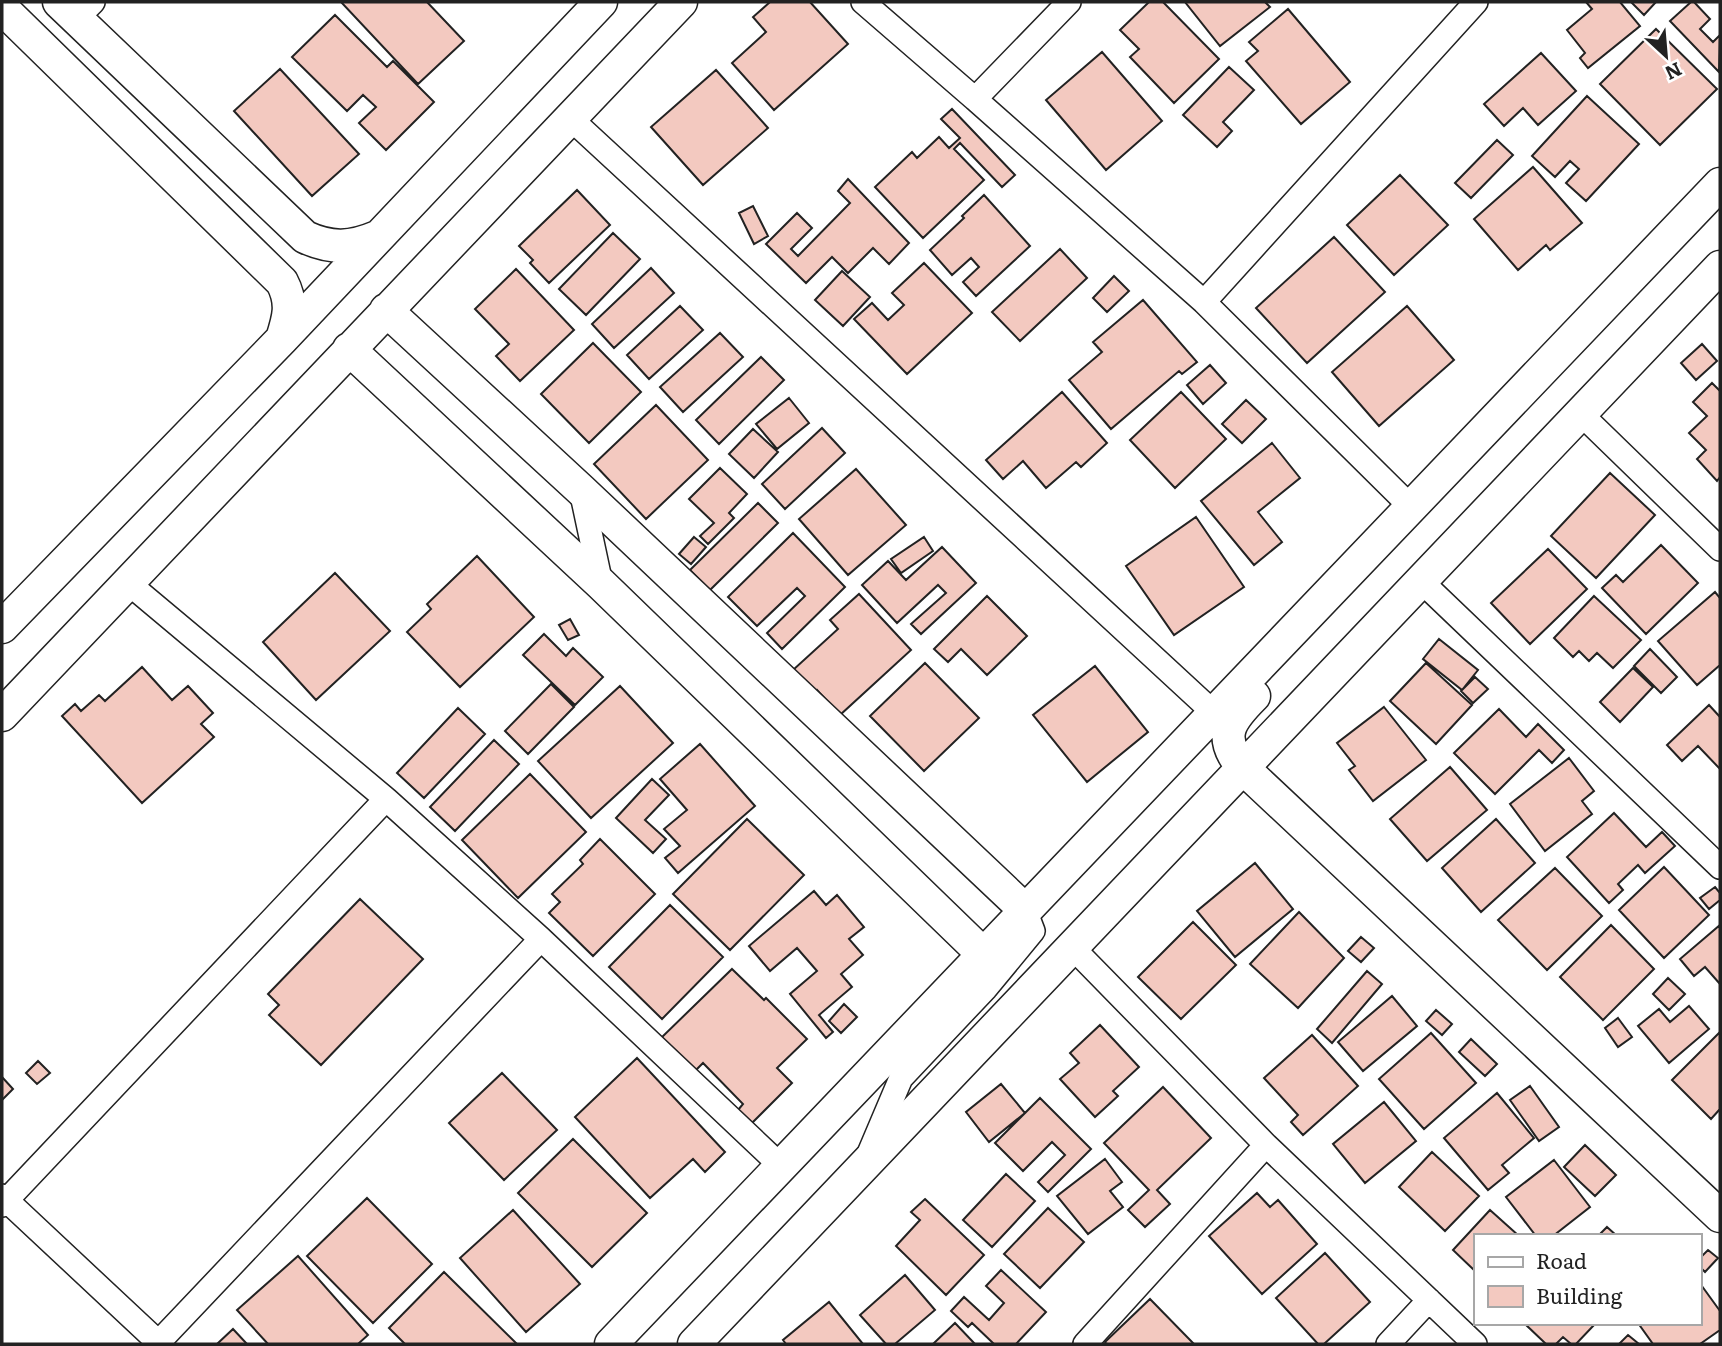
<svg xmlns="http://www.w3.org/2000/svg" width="1722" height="1346" font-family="Literata,serif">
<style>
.building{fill:#f3c9c0;stroke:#222;stroke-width:2}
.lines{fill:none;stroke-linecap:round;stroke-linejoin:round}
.street-casing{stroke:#222;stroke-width:26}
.secondary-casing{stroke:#222;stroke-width:35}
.street{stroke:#fff;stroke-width:23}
.secondary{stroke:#fff;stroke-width:32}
</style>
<rect width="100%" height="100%" fill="#fff"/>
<path class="building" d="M341,2H427L464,41L418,84Z
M770,2H810L848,44L774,110L732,63L766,32L753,17Z
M1149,2H1163L1219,59L1174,103L1130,57L1139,49L1120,30Z
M1185,2H1265L1270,7L1220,46Z
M1586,2H1620L1640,26L1588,68L1580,58L1585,53L1567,30L1592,9Z
M1631,2H1656L1644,15Z
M1691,2H1694L1710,19L1700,29L1713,42L1720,35L1719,72L1670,21Z
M1288,9L1350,82L1301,124L1246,61L1258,51L1249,42Z
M335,15L387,67L393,61L434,102L386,150L359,123L376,107L363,95L347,111L292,57Z
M1656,29L1717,89L1660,145L1600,84Z
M1102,52L1162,121L1106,170L1046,100Z
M1541,53L1576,91L1538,125L1523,108L1504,126L1484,104Z
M1229,67L1254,90L1223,122L1232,131L1217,147L1183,115Z
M280,69L359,154L312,196L234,111Z
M716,70L768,128L703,185L651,127Z
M1587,96L1639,144L1586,201L1566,183L1579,169L1570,161L1555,177L1532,156Z
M952,109L1015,175L1002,187L960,143L954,149L984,180L923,238L875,187L912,152L917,158L939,137L949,148L960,138L941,119Z
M1497,140L1513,155L1471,198L1455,183Z
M1533,167L1582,223L1550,250L1546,245L1518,270L1474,219Z
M1400,175L1448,225L1394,275L1347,225Z
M848,179L909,243L889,264L873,248L848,273L832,257L806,283L766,244L797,213L812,228L791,249L798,256L850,203L838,191Z
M577,190L610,225L549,283L530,263L533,260L519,246Z
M984,195L1030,246L976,296L963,282L979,267L971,258L952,275L930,250L964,218L962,216Z
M753,206L768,236L754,244L739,213Z
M613,233L640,259L586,315L559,289Z
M1334,237L1385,292L1307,363L1256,308Z
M1060,249L1087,278L1020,341L992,312Z
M924,263L972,313L907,374L854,319L872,303L888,320L904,305L892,293Z
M651,268L674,293L614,348L592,324Z
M516,269L574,330L520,381L496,356L509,344L475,309Z
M842,271L870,297L843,326L815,300Z
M1114,276L1129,291L1107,312L1093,298Z
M1143,300L1197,362L1182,374L1179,371L1111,429L1069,380L1102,352L1093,342Z
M680,306L703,330L649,379L627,355Z
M1407,306L1454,360L1379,426L1332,372Z
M720,333L743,357L683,412L660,387Z
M593,343L641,392L589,443L541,394Z
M1702,344L1717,361L1696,380L1681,363Z
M761,357L784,380L719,444L696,420Z
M1210,365L1226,383L1203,404L1187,385Z
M1712,383L1720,391V477L1717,481L1697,459L1706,450L1689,433L1707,416L1693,402Z
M1062,392L1107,443L1081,467L1076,462L1046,488L1023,461L1003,479L986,460Z
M1181,392L1226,439L1175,488L1130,440Z
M789,398L809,423L777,449L756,424Z
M1246,400L1266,419L1242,443L1222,424Z
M656,405L708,460L646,519L594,464Z
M822,428L845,453L785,509L762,484Z
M753,429L778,452L754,478L729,454Z
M1272,443L1300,478L1258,512L1282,542L1254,565L1201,501Z
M720,468L747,494L729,513L734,518L708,544L700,536L714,523L689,499Z
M856,469L906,525L848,575L799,519Z
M1610,473L1655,515L1596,578L1551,536Z
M758,503L778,523L710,590L690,570Z
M1196,517L1244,587L1174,635L1126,566Z
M793,533L845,587L782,649L767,633L805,596L797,588L757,626L728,597Z
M694,537L706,547L691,564L679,554Z
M924,537L933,551L901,573L891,559Z
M1661,545L1698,583L1646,634L1602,588L1616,575L1623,582Z
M942,547L976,583L921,634L911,624L946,593L938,585L897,623L862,585L888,561L906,580Z
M1548,549L1587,589L1530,644L1491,603Z
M477,556L534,617L460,687L407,632L431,609L427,604Z
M335,573L390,631L316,700L263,642Z
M1715,592L1720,598V665L1697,685L1658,641Z
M859,594L911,650L840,715L817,690L814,693L793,670L838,629L830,620Z
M987,596L1027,636L987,675L961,649L948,662L934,649Z
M1594,596L1641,640L1613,668L1597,653L1589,661L1579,651L1573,657L1554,638Z
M570,619L579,635L568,640L559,625Z
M544,634L566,656L573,648L603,677L575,705L523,655Z
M1439,639L1478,670L1462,690L1423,659Z
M1650,649L1677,677L1661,693L1634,666Z
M925,663L979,718L924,771L870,716Z
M1426,663L1472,705L1436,744L1390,701Z
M1095,666L1148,732L1087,782L1033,715Z
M142,667L172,700L188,686L213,713L201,724L214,737L142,803L62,716L75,704L81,711L99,695L105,701Z
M1633,668L1653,687L1620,722L1600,702Z
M1475,677L1488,689L1473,703L1461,691Z
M551,684L574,707L528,754L505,731Z
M620,686L673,743L591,818L538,761Z
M1709,705L1720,717V769L1698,746L1682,761L1667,745Z
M1384,707L1426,760L1373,801L1349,770L1355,766L1337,743Z
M458,708L485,734L424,798L397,773Z
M1499,709L1526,737L1538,724L1564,750L1552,763L1539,750L1495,794L1454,753Z
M494,740L519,764L455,831L430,807Z
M700,744L755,806L678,873L665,858L680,846L664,829L687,810L660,779Z
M1569,758L1594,791L1582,801L1592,814L1545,851L1510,804Z
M1450,767L1487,810L1427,861L1390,819Z
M530,774L586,832L518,898L462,840Z
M652,779L669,795L645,820L666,839L653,853L616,818Z
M1614,813L1646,847L1662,832L1675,846L1645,873L1638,865L1618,884L1623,890L1609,903L1567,857Z
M747,819L804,875L730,950L673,894Z
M1496,819L1535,863L1481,912L1442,868Z
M600,839L655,894L593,956L549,913L560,902L552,894L583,864L580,860Z
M1255,863L1293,909L1235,957L1197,911Z
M1664,867L1709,915L1664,958L1619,910Z
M1555,868L1602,916L1547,970L1498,920Z
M1715,887L1720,893V900L1709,909L1700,898Z
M814,891L826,905L837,895L864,927L849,939L863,955L841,974L852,987L819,1015L833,1032L826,1038L790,994L817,971L797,948L770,971L749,946Z
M360,899L423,959L321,1065L269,1015L279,1005L268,994Z
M670,905L723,957L662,1019L609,967Z
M1299,912L1344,958L1298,1008L1250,964Z
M1193,922L1236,965L1181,1019L1138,977Z
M1611,925L1654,969L1603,1020L1560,977Z
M1720,925V984L1705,967L1694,976L1680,959Z
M1361,937L1374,948L1361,962L1348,951Z
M732,969L764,1000L766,998L807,1039L777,1068L792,1083L751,1124L738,1110L743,1104L703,1063L693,1073L660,1039Z
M1367,971L1382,984L1332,1043L1317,1029Z
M1668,978L1685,994L1669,1010L1653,994Z
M1392,996L1417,1026L1363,1071L1338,1042Z
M844,1004L857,1017L841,1033L829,1021Z
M1689,1006L1709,1029L1669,1063L1638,1026L1659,1009L1670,1022Z
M1436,1010L1452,1024L1442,1035L1426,1021Z
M1618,1018L1632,1037L1618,1047L1605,1028Z
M1100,1025L1139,1067L1113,1091L1118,1096L1095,1117L1060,1079L1079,1063L1070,1053Z
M1720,1032V1109L1711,1119L1672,1080Z
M1431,1033L1476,1083L1424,1129L1379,1079Z
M1312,1035L1358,1086L1303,1135L1291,1122L1298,1115L1264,1078Z
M1471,1039L1497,1064L1485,1076L1459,1052Z
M637,1058L725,1152L705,1172L693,1159L650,1198L575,1117Z
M38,1061L50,1073L37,1084L26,1073Z
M502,1073L557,1130L504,1180L449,1123Z
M2,1077L13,1089L2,1100Z
M1001,1084L1025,1113L989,1142L966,1112Z
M1530,1086L1559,1127L1539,1141L1510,1100Z
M1163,1087L1211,1138L1157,1190L1170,1204L1145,1227L1128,1210L1149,1190L1104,1143Z
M1497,1093L1534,1138L1502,1165L1509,1173L1488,1190L1444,1138Z
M1040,1098L1091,1149L1048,1192L1038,1182L1065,1155L1052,1142L1023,1171L995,1143Z
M1384,1102L1416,1141L1365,1183L1333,1144Z
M573,1139L647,1213L592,1267L518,1193Z
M1585,1145L1616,1175L1595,1196L1564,1167Z
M1432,1152L1479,1196L1445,1231L1399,1187Z
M1105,1159L1122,1182L1110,1191L1123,1207L1088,1234L1057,1196Z
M1554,1160L1590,1207L1553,1236H1536L1506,1197Z
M1006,1174L1035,1201L992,1247L963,1220Z
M1257,1193L1270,1207L1278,1200L1317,1244L1262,1294L1209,1236Z
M367,1198L432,1264L373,1323L307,1256Z
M925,1199L984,1255L946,1295L896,1246L920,1220L911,1212Z
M1048,1208L1084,1242L1040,1288L1004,1254Z
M513,1210L580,1284L526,1332L460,1258Z
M1490,1210L1519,1236H1475V1271L1453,1250Z
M1607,1227L1617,1236H1598Z
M1708,1250L1718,1258L1705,1272L1699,1266V1259Z
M1325,1253L1370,1302L1324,1344H1318L1276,1298Z
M298,1256L368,1335L358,1344H268L237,1310Z
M1001,1270L1046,1312L1016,1344H994L972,1323L968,1327L951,1311L964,1297L989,1320L1004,1303L986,1286Z
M444,1272L517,1344H405L389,1328Z
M905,1275L935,1310L895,1344H886L860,1315Z
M1699,1282L1720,1311V1330L1700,1344H1653L1638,1323H1699Z
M1150,1299L1194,1344H1107L1105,1342Z
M829,1302L863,1344H786L783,1340Z
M955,1323L975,1344H933Z
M1524,1323H1594L1595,1324L1576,1344H1571L1563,1337L1556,1344H1546Z
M233,1329L247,1344H217Z
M1628,1335L1639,1344H1619Z"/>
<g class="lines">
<g class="street-casing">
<path id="street" d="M863,2L975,99
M1069,2L975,99L1204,302L1411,507
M76,19L93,2
M570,118L1214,713
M1204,302L1476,2
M1581,414L1720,549
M581,490L601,584
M1421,581L1720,867
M127,582L386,799L541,939L781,1166
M1073,948L1266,1145
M870,1151L901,1078L986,988L1033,931L1025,910
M2,1196L159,1343
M2,1205L386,799
M157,1344L541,939
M1085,1344L1266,1145L1475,1344
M1388,1344L1429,1300"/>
</g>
<g class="secondary-casing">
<path id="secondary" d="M59,2L305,237C331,249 351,248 377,237
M2,8L282,282C293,303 289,317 282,339
M386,310L581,490L1025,910
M349,349L601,584L983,954
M2,627L282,339L601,2
M1254,696C1229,721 1217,737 1243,768L1720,1216
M2,715L681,2
M611,1344L1720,184
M694,1344L1720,267"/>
</g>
<use href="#street" class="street"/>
<use href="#secondary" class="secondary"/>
</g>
<rect width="1722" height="1346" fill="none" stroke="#222222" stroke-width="7"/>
<rect x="1474" y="1234" width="228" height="91" fill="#ffffff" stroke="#a7a7a7" stroke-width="2"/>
<rect x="1488" y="1257" width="35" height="10" fill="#ffffff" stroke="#a7a7a7" stroke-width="2"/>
<text x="1536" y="1269" font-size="21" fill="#222222">Road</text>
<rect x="1488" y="1286" width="35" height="21" fill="#f3c9c0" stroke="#a7a7a7" stroke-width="2"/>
<text x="1536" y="1304" font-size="21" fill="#222222">Building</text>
<g transform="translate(1666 56) rotate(154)" stroke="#ffffff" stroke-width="5" paint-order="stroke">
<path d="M0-5L12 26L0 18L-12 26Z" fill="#222222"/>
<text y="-10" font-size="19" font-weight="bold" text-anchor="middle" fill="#222222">N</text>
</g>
</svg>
